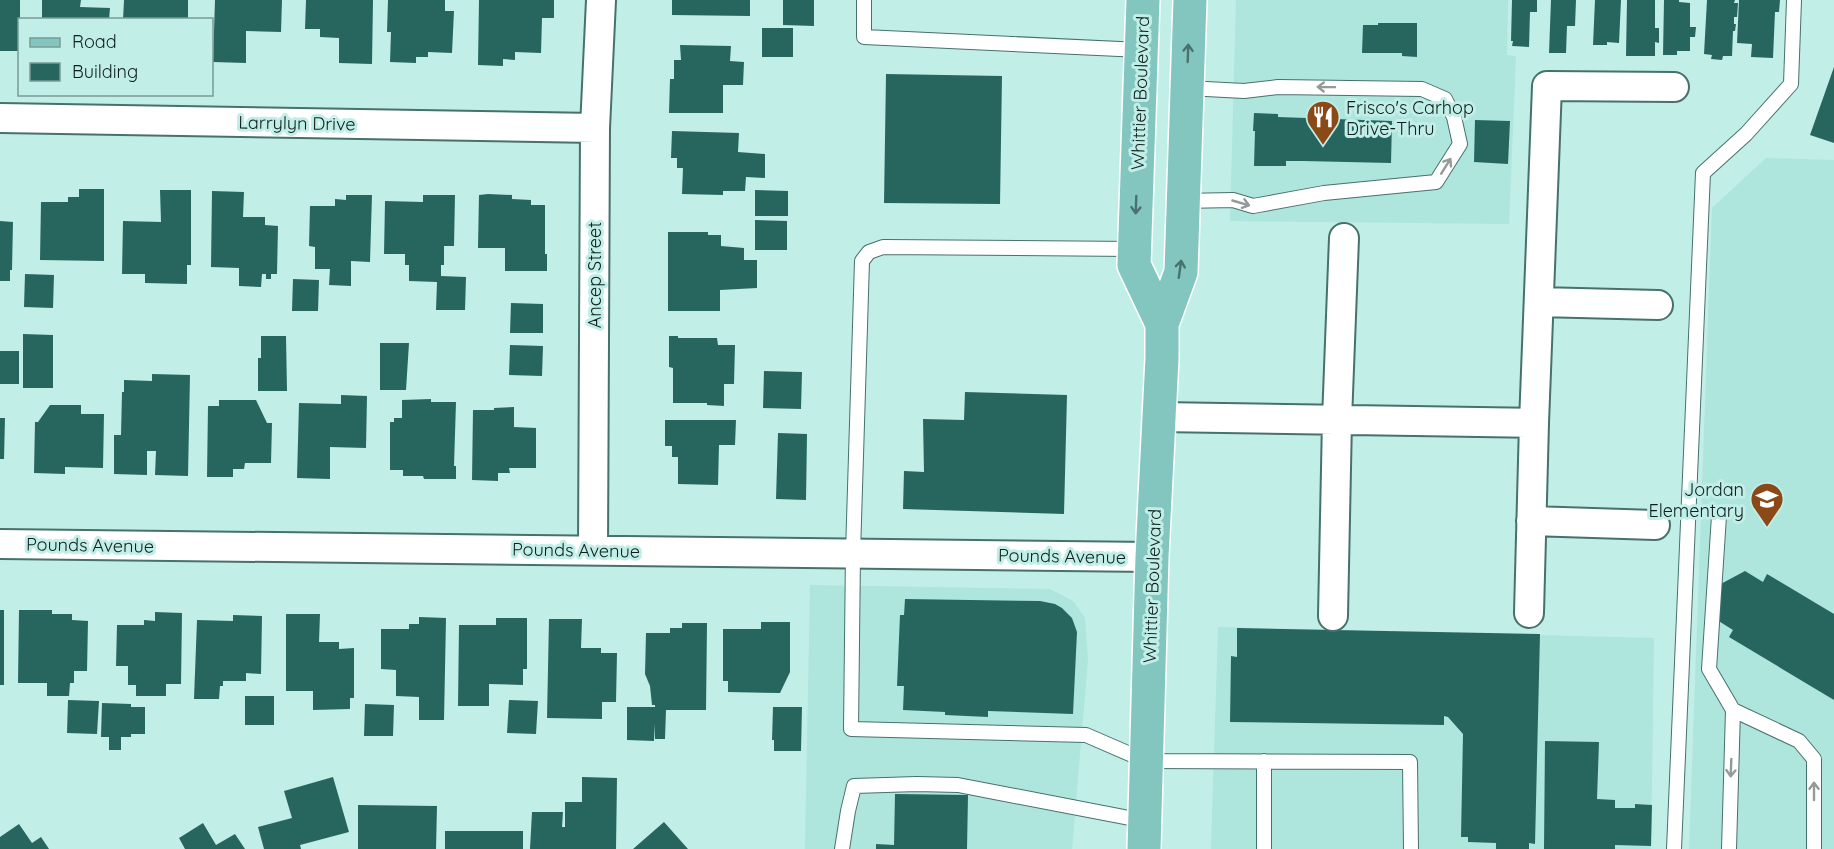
<svg xmlns="http://www.w3.org/2000/svg" width="1834" height="849" font-family="Quicksand,sans-serif">
<style>
.built{fill:#aee5dd}
.building{fill:#27665f}
.lines{fill:none;stroke-linecap:round;stroke-linejoin:round}
.lane-casing{stroke:#47716b;stroke-width:16}
.street-casing{stroke:#47716b;stroke-width:32}
.primary-casing{stroke:#fff;stroke-width:36}
.lane{stroke:#fff;stroke-width:14}
.street{stroke:#fff;stroke-width:28}
.primary{stroke:#83c6bf;stroke-width:33}
.oneway{stroke:#48726e}
.oneway2{stroke:#939a99}
.labels{text-anchor:middle;dominant-baseline:central;stroke-width:6;stroke-linejoin:round;paint-order:stroke}
.street-label{font-size:18px;fill:#0e1f1d;stroke:#c1eee7}
.poi-label{font-size:18px;fill:#0e1f1d;stroke:#c1eee7;text-anchor:start}
</style>
<rect width="100%" height="100%" fill="#c1eee7"/>
<path class="built" d="M1236,0H1508L1507,55L1516,56L1509,224L1230,221Z
M1766,158L1834,160V849H1689L1712,208Z
M810,585L1050,589L1073,601L1085,618L1088,660L1072,849H805Z
M1218,627L1654,638L1651,849H1211Z"/>
<path class="building" d="M0,0H20V51H0Z
M42,0H81L80,7L110,8L109,20H42Z
M124,0H188V20H123Z
M215,0H282L281,32L246,31V63L213,62Z
M306,0H373L372,64L339,63V38L320,37V29H305Z
M388,0H445V11H454L452,53L428,52V57H416V63L390,62L391,32H387Z
M479,0H554V18H542L541,53L515,52V60L503,59V66L478,65Z
M672,0H750V16L672,15Z
M783,0H814V26L783,25Z
M1512,0H1537V12H1530L1529,47L1512,46L1513,41H1511Z
M1551,0H1576L1575,26H1567L1566,53H1549Z
M1595,0H1621L1619,43L1607,42V45H1593Z
M1627,0H1655V28H1659V43L1655,42V56H1626Z
M1664,0H1679V2L1690,3V27H1696L1695,37H1690V51H1677V55H1663Z
M1707,0H1735L1734,3H1738L1737,17H1734V24H1736L1735,31H1733L1732,56H1723L1722,60L1711,59L1712,55L1704,54Z
M1739,0H1780L1779,12H1775L1773,58L1751,57L1752,44L1737,43Z
M1378,23H1417V57L1402,56V53H1362L1363,25H1378Z
M762,28H793V57H762Z
M680,45L731,46L730,61L744,62L743,85H723V113H669L670,79H674V60H681Z
M1834,67V143L1810,135Z
M886,74L1002,76L1000,204L884,203Z
M1254,113L1278,114V117L1392,121L1391,163L1303,161H1286V166H1254L1255,131H1253Z
M1475,120L1510,121L1508,164L1474,162Z
M672,131L739,133L738,152L765,154V178L746,177L745,191H723V195L682,194L683,168H677V158H671Z
M79,189H104V261L40,260L41,202H68V197H79Z
M160,190H191V265H187V284L145,283V274H122L123,221L161,222Z
M755,190L788,191V216H755Z
M212,191L244,192L243,217H265V225L278,226L277,274H271V279H266V274H262L261,287L239,286V268L211,267Z
M488,194L512,195V199L531,200V205H545V254H547V271H505V248H478L479,195Z
M346,195H372L370,262L351,261V286L329,285L330,269H315V247L309,246L310,206H335V199L346,200Z
M423,195H455L454,246H444V265H441V276L466,277L465,310H436L437,282L409,281V265H405V254H384L385,201L423,202Z
M755,220L787,221V250H755Z
M0,221L13,222L12,270H10V281H0Z
M668,232H708V235H721V246L744,248V260H757V288L720,290V311H668Z
M25,274L54,275L53,308L24,307Z
M293,279L319,280L318,311H292Z
M511,303L543,304V333H510Z
M23,334L53,335V388H23Z
M261,336H286L287,391H258V358H261Z
M669,336H678V338H717L718,345H735L734,384H724V406L707,405V403H673V368L669,367Z
M380,343H409L406,390H380Z
M510,345L543,346L542,376L509,375Z
M0,351H19V384H0Z
M764,371L802,372L801,409L763,408Z
M152,374L190,375L188,476L155,475L156,451H147V475L114,474V435H121L122,392H124V380L152,381Z
M965,392L1067,395L1064,514L903,509L904,471L924,472L923,419L964,420Z
M341,395L367,396L366,448L330,447V479L297,478L299,403L341,404Z
M431,399V402H456L454,466H456V479H424L423,476H403V470H390V422H394V418H402V400Z
M219,400H256L267,423H272L271,463H245L244,469H233V477H207L208,406H219Z
M50,405H81V414H104L103,468L65,467V474L34,473L35,422H38Z
M514,407V427L536,428V468H509L510,473H498V481L472,480L473,410H494V408Z
M0,418H5L4,459H0Z
M665,420H736L735,445H719L718,485L678,484V457H672V446H665Z
M778,433L807,434L806,500L776,499Z
M1745,571L1763,582L1767,574L1834,614V700L1729,637L1733,630L1717,620V586Z
M905,599L1040,601L1055,604L1062,608L1072,618L1077,632L1073,714L988,711V717L945,715V712L903,710L904,686H897L900,615H904Z
M0,610H4V685H0Z
M19,610H52V614H72V620L88,621L87,671H74V683H70L69,696H47V683H18Z
M155,612L182,613L181,684H166V696H136V685H128V666H116L117,625H144V620L155,621Z
M286,614H320L319,642H339V649L354,648V698H350V709L313,710V691H286Z
M233,615L262,616L261,674L246,673V681H223V686H220L219,699H194L197,620L233,621Z
M419,617L446,618L444,720H419V697L396,696V670L381,669V629H409V624H419Z
M496,618H527V669H523V685L489,684V706H458L459,625H496Z
M549,619H582L581,648H601V653H617L616,702H602V719L547,718Z
M761,622H790V672L780,693L728,692V681H723V629H761Z
M682,623H707L706,710H666L665,739H655L654,724V741L627,740V707H655V705H652L650,686L645,674L646,633H670V628H682Z
M1237,628L1540,634L1535,844L1529,843V849H1496V843L1468,842V837H1461L1463,734L1448,717L1444,716V725L1230,722L1231,656L1237,657Z
M245,696H274V725H245Z
M68,700L99,701L97,734L67,733Z
M509,700L538,701L536,734L507,733Z
M102,703L131,704V707H145V734H131V737H121V750H109V737H101Z
M365,704L394,705L393,736H364Z
M773,707H802L801,751H774V740H772Z
M1545,741L1599,742L1597,799L1615,800V808H1635V804L1652,805L1651,846L1615,845V849H1544Z
M333,777L349,832L300,845L301,849H264L258,827L292,818L284,791Z
M582,777L617,778L616,849H530L532,812H563L562,827H565V802H582Z
M895,794L968,795L967,849H876V844L894,845Z
M358,805L437,806L436,849H358Z
M664,822L688,849H633Z
M203,823L216,845L235,834L245,849H185L179,838Z
M19,824L32,843L41,837L49,849H0V837Z
M445,831H523V849H445Z"/>
<g class="lines">
<g class="lane-casing">
<path id="lane" d="M864,0V37L1141,50
M1183,201L1233,200L1253,206L1324,193L1436,182L1460,144L1454,117L1445,99L1422,89L1278,87L1244,91L1187,88
M1135,249L883,247L869,252L862,261L853,553L851,729L1086,735L1146,761L1410,762L1411,849
M1719,516L1709,669L1733,710L1729,849
M1733,710L1799,741L1814,759V849
M1264,761V849
M842,849L848,811L854,786L917,784L958,785L1145,821
M1674,849L1703,173L1746,134L1791,84L1794,0"/>
</g>
<g class="street-casing">
<path id="street" d="M0,118L595,128
M1539,302L1658,305
M1159,417L1534,423L1529,613
M1534,423L1547,86L1674,87
M1531,521L1655,525
M0,544L1152,557
M593,550L595,128L601,0
M1333,616L1337,420L1344,238"/>
</g>
<g class="primary-casing">
<path id="primary" d="M1143,0L1134,265L1162,324
M1144,849L1152,557L1162,358V324L1181,272L1190,0"/>
</g>
<use href="#lane" class="lane"/>
<use href="#street" class="street"/>
<use href="#primary" class="primary"/>
</g>
<defs><path id="oneway-shaft" d="M-6 0H5M1.5-3L5.5 0L1.5 3" fill="none" stroke-width="1.6" stroke-linecap="round" stroke-linejoin="round" transform="scale(1.5)"/></defs>
<g class="oneway">
<use href="#oneway-shaft" transform="translate(1188 53) rotate(-88)"/>
<use href="#oneway-shaft" transform="translate(1136 205) rotate(92)"/>
<use href="#oneway-shaft" transform="translate(1180 269) rotate(-82)"/>
</g>
<g class="oneway2">
<use href="#oneway-shaft" transform="translate(1326 87) rotate(-179)"/>
<use href="#oneway-shaft" transform="translate(1446 166) rotate(-58)"/>
<use href="#oneway-shaft" transform="translate(1241 203) rotate(16)"/>
<use href="#oneway-shaft" transform="translate(1731 768) rotate(92)"/>
<use href="#oneway-shaft" transform="translate(1814 791) rotate(-90)"/>
</g>
<defs>
<g id="restaurant-pin" transform="scale(1.725)"><path d="M0 17L-7.5 6A9.5 9.5 0 1 1 7.5 6Z" fill="#8a4916" stroke="#c1eee7"/><path d="M-5-6h1v4h1v-4h1v4h1v-4h1v5L-1.5 .5V6h-2V.5L-5-1ZM5-6V6H3V1.5H1.5Q1.5-4 5-6Z" fill="#fff"/></g>
<g id="school-pin" transform="scale(1.725)"><path d="M0 17L-7.5 6A9.5 9.5 0 1 1 7.5 6Z" fill="#8a4916" stroke="#c1eee7"/><path d="M0-5L7-2L0 1L-7-2ZM-4 1L0 2.5L4 1V4Q0 6-4 4Z" fill="#fff"/></g>
</defs>
<g fill-rule="evenodd">
<use href="#restaurant-pin" x="1323" y="117"/>
<use href="#school-pin" x="1767" y="499"/>
</g>
<g class="labels">
<g class="street-label">
<text transform="translate(1140 93) rotate(-88)">Whittier Boulevard</text>
<text transform="translate(297 123) rotate(1)">Larrylyn Drive</text>
<text transform="translate(594 275) rotate(-90)">Ancep Street</text>
<text transform="translate(90 545) rotate(1)">Pounds Avenue</text>
<text transform="translate(576 550) rotate(1)">Pounds Avenue</text>
<text transform="translate(1062 556) rotate(1)">Pounds Avenue</text>
<text transform="translate(1152 586) rotate(-88)">Whittier Boulevard</text>
</g>
<g class="poi-label">
<text x="1346" y="107">Frisco's Carhop<tspan x="1346" dy="21">Drive-Thru</tspan></text>
<text x="1744" y="489" text-anchor="end">Jordan<tspan x="1744" dy="21">Elementary</tspan></text>
</g>
</g>
<rect x="18" y="18" width="195" height="78" fill="#c1eee7" stroke="#799b96" stroke-width="1.5"/>
<rect x="30" y="38" width="30" height="9" fill="#83c6bf" stroke="#799b96" stroke-width="1.5"/>
<text x="72" y="48" font-size="18" fill="#0e1f1d">Road</text>
<rect x="30" y="63" width="30" height="18" fill="#27665f" stroke="#799b96" stroke-width="1.5"/>
<text x="72" y="78" font-size="18" fill="#0e1f1d">Building</text>
</svg>
